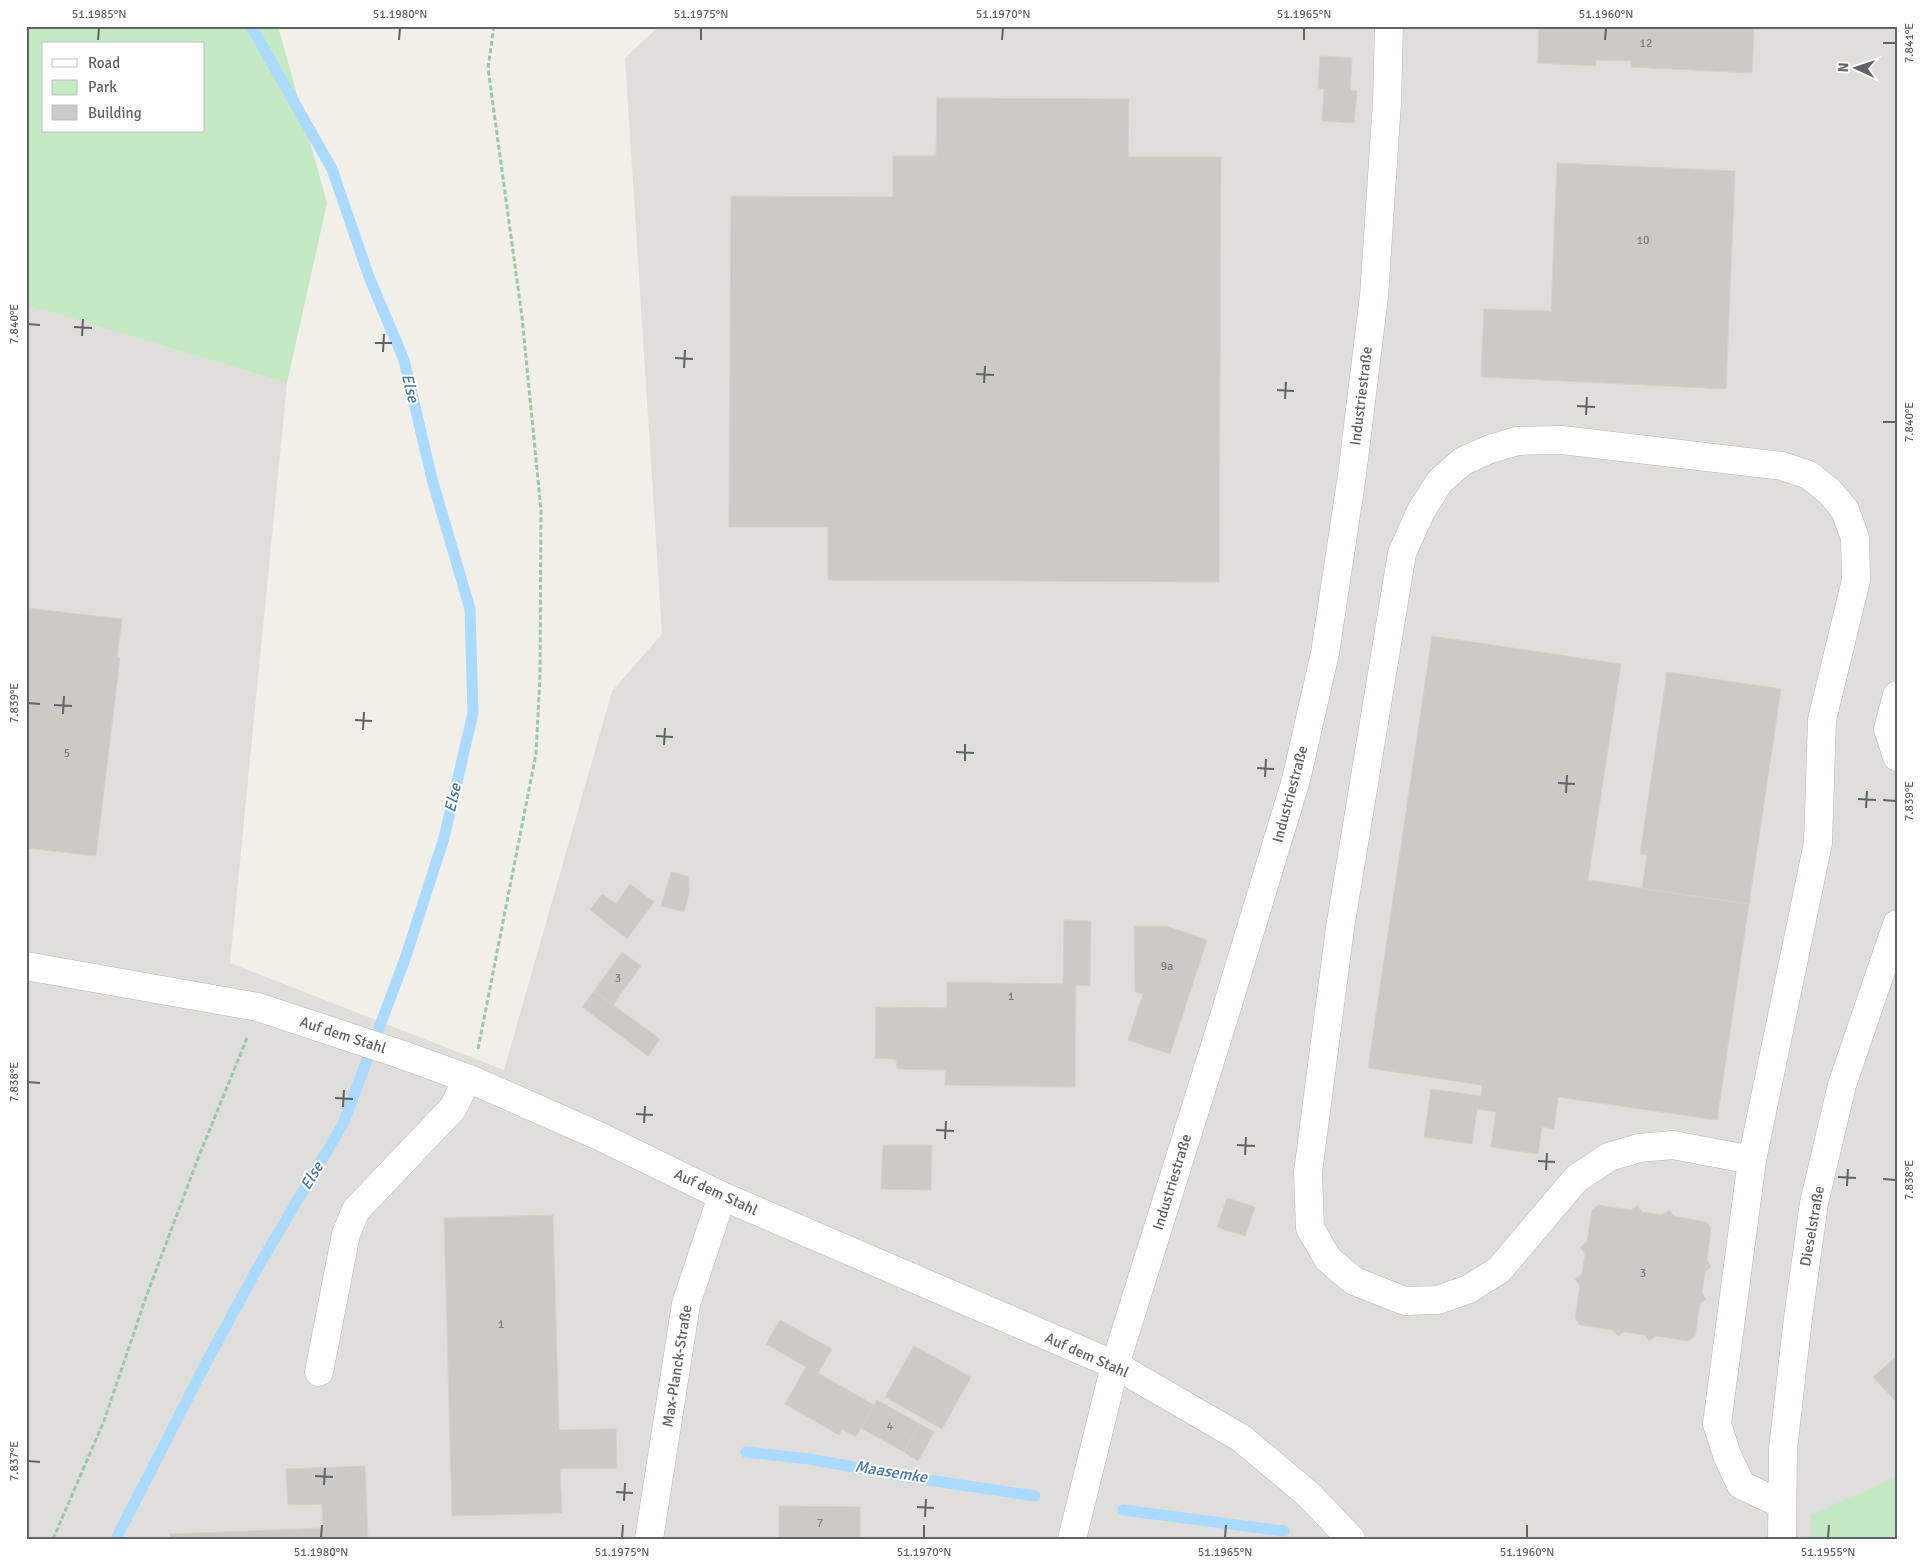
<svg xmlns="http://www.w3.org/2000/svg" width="1923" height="1565" font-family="Signika,sans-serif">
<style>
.industrial{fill:#e0deda}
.green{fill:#c5e8c5;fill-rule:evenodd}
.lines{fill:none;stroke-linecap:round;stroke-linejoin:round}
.stream{stroke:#aadaff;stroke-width:11}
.building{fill:#cccac5;stroke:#d6d1c6}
.minor-casing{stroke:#b5b8bc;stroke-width:29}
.path{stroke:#9cc7a9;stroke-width:3;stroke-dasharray:5 2.5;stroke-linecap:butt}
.minor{stroke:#fff;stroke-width:28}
.ticks{fill:none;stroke:#5f6368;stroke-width:2}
.labels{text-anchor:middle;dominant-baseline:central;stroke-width:4;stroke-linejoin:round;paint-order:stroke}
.number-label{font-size:12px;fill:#7a7d7f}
.street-label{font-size:15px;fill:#5f6368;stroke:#fff}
.water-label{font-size:16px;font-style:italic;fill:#4174aa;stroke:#fff}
.neatline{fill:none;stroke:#5f6368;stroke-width:2}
.ticks-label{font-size:12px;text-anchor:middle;fill:#5f6368}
</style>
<rect width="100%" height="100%" fill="#f1efe8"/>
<path class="industrial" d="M659,26H1897V1476L1812,1515L1811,1539H26V305L287,383L230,963L504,1070L612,691L662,634L625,58Z"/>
<path class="green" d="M26,26H278L327,203L287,383L26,305ZM44,44H204V131H44Z
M1897,1476V1539H1811V1515Z"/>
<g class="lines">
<path class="stream" d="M746,1452L809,1459L908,1477L1035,1496
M1123,1510L1284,1531
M116,1539L207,1361L262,1260L343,1124L405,959L444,838L473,713L470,609L432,479L404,360L369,277L332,169L251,26"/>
</g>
<path class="building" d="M1539,26H1754L1752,73L1631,67V61L1596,60V66L1538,63Z
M1320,56L1352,58L1350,90L1357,91L1354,123L1322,121L1324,89L1318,88Z
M937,98L1129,99L1128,157H1221L1219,582L828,580V527H729L731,196L893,197V156H936Z
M1557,163L1735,171L1726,389L1481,377L1484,309L1551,311Z
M26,608L122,619L117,657L120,658L96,856L26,848Z
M1432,636L1621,664L1588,880L1749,904L1717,1120L1558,1097L1554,1129L1542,1127L1538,1154L1491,1147L1496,1112L1477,1109L1472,1144L1424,1137L1431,1089L1481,1096L1482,1085L1368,1068Z
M1667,672L1781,689L1749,904L1642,889L1647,855L1640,854Z
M671,872L689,877V893L684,912L661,906Z
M630,884L654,902L627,939L590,910L602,894L616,904Z
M1064,920L1091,921L1090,986L1076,985L1075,1087L945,1085L946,1070L897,1069L896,1059L875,1058L876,1007L947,1008V982L1063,984Z
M1134,926H1166L1207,940L1170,1054L1128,1040L1143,994L1135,992Z
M622,952L641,966L613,1005L594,991Z
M594,991L660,1039L648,1056L582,1007Z
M883,1145H932L931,1190L881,1189Z
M1227,1198L1255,1207L1245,1236L1217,1227Z
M1598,1205L1631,1210L1637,1205L1642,1212L1662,1215L1669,1210L1674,1216L1706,1222L1711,1228L1707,1260L1711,1267L1705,1272L1702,1293L1706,1299L1700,1304L1695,1336L1688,1341L1656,1336L1649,1341L1645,1335L1624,1332L1618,1336L1612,1330L1580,1325L1575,1318L1580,1286L1575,1279L1582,1274L1585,1254L1580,1247L1587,1242L1592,1210Z
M553,1215L559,1430L616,1429L617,1468L560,1469L562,1513L452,1516L444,1218Z
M780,1320L832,1349L818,1373L874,1405L856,1437L842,1429L839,1435L785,1404L806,1367L766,1344Z
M914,1346L971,1377L942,1429L885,1397Z
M1897,1356V1403L1873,1377Z
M877,1400L920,1424L904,1452L861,1428Z
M920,1424L934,1432L918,1461L904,1452Z
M365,1466L368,1539H170V1534L323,1528L322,1504L288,1505L286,1469Z
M779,1506L860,1507V1539H779Z"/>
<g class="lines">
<g class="minor-casing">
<path id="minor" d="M1897,695L1888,729L1897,757
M26,966L258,1007L400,1054L472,1080L599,1136L722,1196L1115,1365L1241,1438L1309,1495L1351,1539
M1752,1160L1673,1145L1639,1148L1609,1157L1576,1179L1499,1270L1469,1289L1438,1300L1405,1301L1354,1281L1328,1259L1310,1228L1308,1172L1340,928L1402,553L1421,511L1440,481L1463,461L1490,449L1517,441L1562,440L1782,466L1809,475L1830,492L1845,510L1855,538L1856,580L1822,720L1818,843L1752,1160L1717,1424L1727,1455L1741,1485L1782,1504
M319,1372L346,1234L356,1210L453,1108L467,1079
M649,1539L686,1304L722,1196
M1072,1539L1115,1365L1224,1017L1296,780L1325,653L1352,475L1374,296L1387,102L1389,26
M1782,1539L1783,1449L1798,1318L1814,1203L1842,1085L1897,924"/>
</g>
<path class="path" d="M478,1049L536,754L540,676L541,510L522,317L488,68L494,26
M53,1539L104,1421L146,1297L197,1161L247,1038"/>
<use href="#minor" class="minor"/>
</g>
<path class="ticks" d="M98,40L99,28M399,40L400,28M701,40V28M1002,40L1003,28M1304,40V28M1605,40L1606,28M1883,43H1896M28,324L40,325M74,327L92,328M82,336L83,319M375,343H392M383,352L384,334M675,358L693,359M684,368L685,350M976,374L994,375M984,383L985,366M1277,390L1294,391M1285,399L1286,382M1577,406L1595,407M1586,415L1587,397M1883,422H1896M28,703L40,704M54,705L72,706M63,714L64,696M355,720L372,721M363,730L364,712M656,736L673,737M664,745L665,728M956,752L974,753M965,761V744M1257,768L1274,769M1265,777L1266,759M1558,783L1575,784M1566,793L1567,775M1858,799L1876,800M1883,800L1896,801M1866,808L1867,791M28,1082L40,1083M335,1098L353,1099M343,1107L344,1090M636,1114L653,1115M644,1123L645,1106M936,1130L954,1131M945,1139L946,1121M1237,1145L1255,1146M1245,1155L1246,1137M1538,1161L1555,1162M1546,1170L1547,1153M1838,1177L1856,1178M1883,1179L1896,1180M1847,1186L1848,1169M28,1461L40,1462M315,1476L333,1477M324,1485L325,1468M616,1492L633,1493M624,1501L625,1483M917,1507L934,1508M925,1517L926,1499M321,1538L322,1525M622,1538L623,1525M924,1538V1525M1225,1538L1226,1525M1527,1538V1525M1828,1538L1829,1525"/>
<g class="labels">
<g class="number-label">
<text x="1646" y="43">12</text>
<text x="1643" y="240">10</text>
<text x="67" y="753">5</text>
<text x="1167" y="966">9a</text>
<text x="618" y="978">3</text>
<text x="1011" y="996">1</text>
<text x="1643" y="1273">3</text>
<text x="501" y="1324">1</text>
<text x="890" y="1426">4</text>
<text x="820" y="1523">7</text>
</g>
<g class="street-label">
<text transform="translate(1361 396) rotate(-83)">Industriestraße</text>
<text transform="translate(1290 794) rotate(-75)">Industriestraße</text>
<text transform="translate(343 1035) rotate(18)">Auf dem Stahl</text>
<text transform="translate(1172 1182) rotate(-73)">Industriestraße</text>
<text transform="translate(716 1192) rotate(25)">Auf dem Stahl</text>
<text transform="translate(1812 1226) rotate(-80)">Dieselstraße</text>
<text transform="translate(1087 1355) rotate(24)">Auf dem Stahl</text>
<text transform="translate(677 1366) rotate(-81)">Max-Planck-Straße</text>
</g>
<g class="water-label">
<text transform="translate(410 388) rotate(76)">Else</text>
<text transform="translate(453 798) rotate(-77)">Else</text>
<text transform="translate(312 1176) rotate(-59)">Else</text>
<text transform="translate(891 1472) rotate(9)">Maasemke</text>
</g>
</g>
<rect width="1923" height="1565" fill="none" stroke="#ffffff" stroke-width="55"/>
<rect x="42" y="42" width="162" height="90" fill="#ffffff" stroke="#bfc1c3"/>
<rect x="52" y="59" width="25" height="8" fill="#ffffff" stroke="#bfc1c3"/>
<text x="88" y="68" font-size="15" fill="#5f6368">Road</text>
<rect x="52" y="80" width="25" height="15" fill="#c5e8c5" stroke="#bfc1c3"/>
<text x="88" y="92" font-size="15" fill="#5f6368">Park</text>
<rect x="52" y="105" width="25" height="15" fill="#cccac5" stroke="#bfc1c3"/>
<text x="88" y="118" font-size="15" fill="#5f6368">Building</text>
<g transform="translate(1856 68) rotate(273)" stroke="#ffffff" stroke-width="4" paint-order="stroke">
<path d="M0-4L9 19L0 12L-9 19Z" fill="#5f6368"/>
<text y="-8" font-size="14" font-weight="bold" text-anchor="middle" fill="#5f6368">N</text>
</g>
<rect x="28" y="28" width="1868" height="1510" class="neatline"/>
<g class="ticks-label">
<text x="99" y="18">51.1985°N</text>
<text x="400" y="18">51.1980°N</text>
<text x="701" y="18">51.1975°N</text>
<text x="1003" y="18">51.1970°N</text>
<text x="1304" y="18">51.1965°N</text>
<text x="1606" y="18">51.1960°N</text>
<text transform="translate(1909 43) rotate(-90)" y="4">7.841°E</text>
<text transform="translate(14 324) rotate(-90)" y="4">7.840°E</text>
<text transform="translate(1909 422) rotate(-90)" y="4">7.840°E</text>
<text transform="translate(14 703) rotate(-90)" y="4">7.839°E</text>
<text transform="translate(1909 801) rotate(-90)" y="4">7.839°E</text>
<text transform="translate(14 1082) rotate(-90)" y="4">7.838°E</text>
<text transform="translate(1909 1180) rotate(-90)" y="4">7.838°E</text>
<text transform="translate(14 1461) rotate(-90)" y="4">7.837°E</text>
<text x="321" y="1556">51.1980°N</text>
<text x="622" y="1556">51.1975°N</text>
<text x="924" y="1556">51.1970°N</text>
<text x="1225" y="1556">51.1965°N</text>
<text x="1527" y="1556">51.1960°N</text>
<text x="1828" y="1556">51.1955°N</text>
</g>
</svg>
